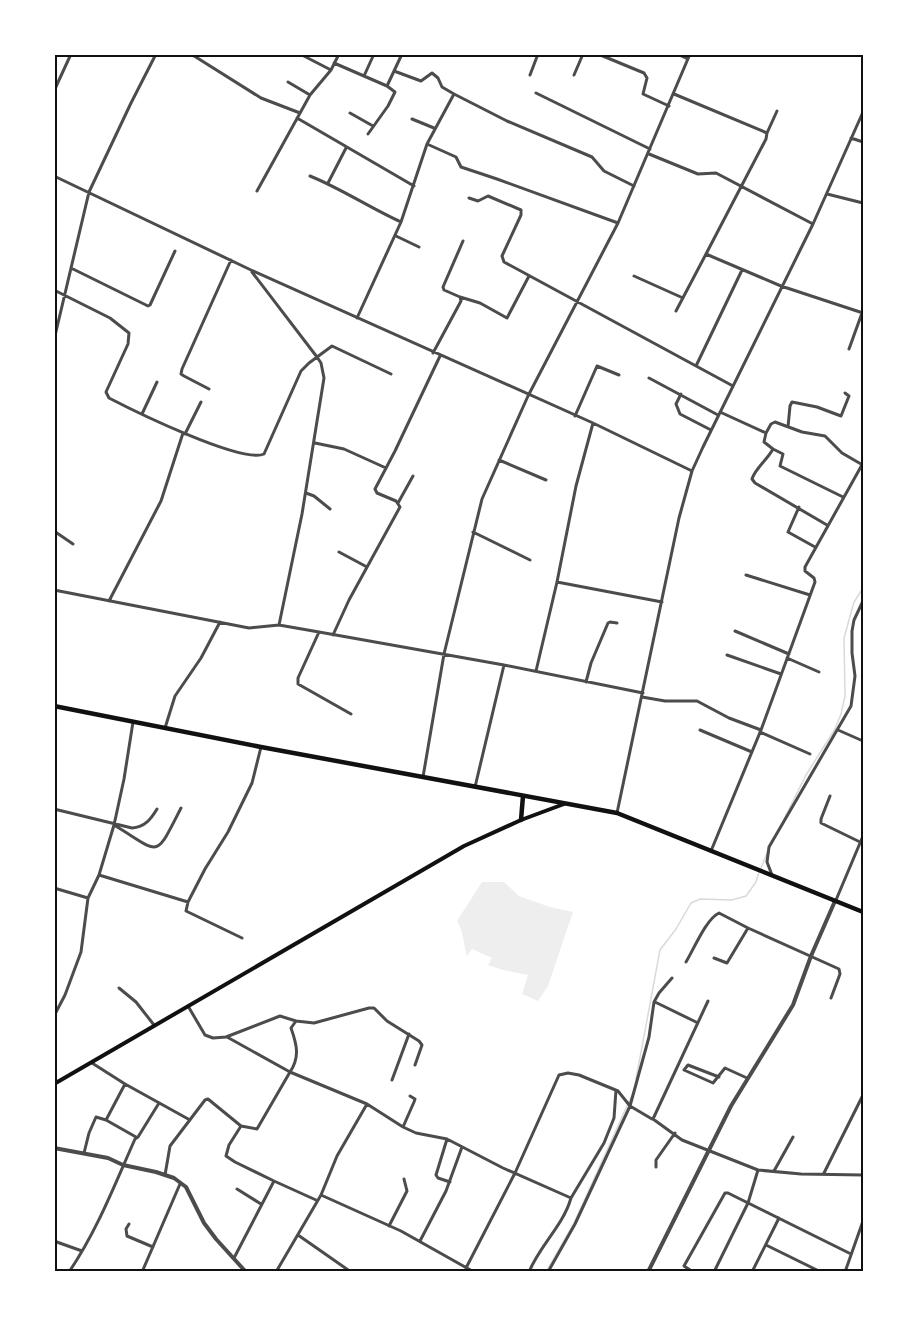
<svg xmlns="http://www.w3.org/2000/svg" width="917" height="1326" font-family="'Nunito Sans',sans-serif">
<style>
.green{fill:#eee}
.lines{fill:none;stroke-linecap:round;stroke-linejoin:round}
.stream{stroke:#d9d9d9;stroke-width:1.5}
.minor{stroke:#4c4c4c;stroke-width:3}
.tertiary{stroke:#4c4c4c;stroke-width:4}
.secondary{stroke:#111;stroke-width:4}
.trunk{stroke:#111;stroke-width:4.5}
.neatline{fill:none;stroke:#111;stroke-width:2}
</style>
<rect width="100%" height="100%" fill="#fff"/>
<path class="green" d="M482,882H504L519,896L550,907L573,912L548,986L538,1001L522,994L528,975L503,970L488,965L492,958L472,949L467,956C463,943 464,932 457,921Z"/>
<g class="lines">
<path class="stream" d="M784,819L806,775L835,729L841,714L845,696L844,638L854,602L863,588
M761,868L767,853
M636,1079L660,950L676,929L691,903L700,899L732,900L746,896L756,882L759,872
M546,1272L574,1223L632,1095"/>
<path class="minor" d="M191,54L261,98L300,113
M300,54L331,70
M598,54L644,73L647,78L643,94L669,106
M677,54L688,59
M334,63L387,86
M394,71L421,81L432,73L438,78L442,87L454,94
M530,75L538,54
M574,75L583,54
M364,76L374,54
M288,82L310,95
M54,91L71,54
M536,93L650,149
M674,94L767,133L766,139L706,254L781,286L863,313
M350,113L373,126
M297,118L414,186
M412,119L434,128
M767,133L777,111
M368,134L388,106L395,92L387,86L402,54
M851,138L863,142
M427,144L456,157L461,167L497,179L618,223
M649,154L698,174L716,173L813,224
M54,176L251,270L593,423L692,471
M310,176C342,189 370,208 401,222
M328,183L346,148
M257,191L310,95L331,70L339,54
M827,194L863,203
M469,198L478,201L488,196L521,210V215L502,256L504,262L733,386
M396,236L419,247
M71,268L148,306L150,305L175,251
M252,272L317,357L321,363L324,378L302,514L279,625
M634,276L683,298
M54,290L110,318L129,333L128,344L106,392L109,398C134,411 242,464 264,454L301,371L309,363L332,346L391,374
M460,297L480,303L507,318L529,276
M676,311L706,254
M357,318L401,222L427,144L454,94L507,121L592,157L604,171L634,186
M54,340L89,192L131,103L156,54
M849,349L862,313
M433,353L461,301L460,297L444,290L443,287L463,241
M696,366L742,270
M649,378L718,415
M209,389L184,376L181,374L182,369L231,260
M681,394L676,404L680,414L711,430
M720,412L766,433L771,424L775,422L802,432L825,436L842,453L861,464
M142,414L157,382
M575,416L597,366L619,375
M788,427L790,406L792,402L817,407L841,416L849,396L845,393
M766,433L764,442L773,449
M185,434L201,402
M315,443L344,449L386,468
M499,460L546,480
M306,493L314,496L330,509
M398,503L413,476
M799,507L788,532L815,547
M827,525L755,483L752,479C755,469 767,460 773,449L783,454L780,466L843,497
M54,531L73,544
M473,532L530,560
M339,552L367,567
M746,575L810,595
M557,582L662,602
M54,590L249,628L279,625L319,632L504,665L643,693
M109,601L161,501L183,433
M735,631L789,654
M319,632L298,678V684L351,714
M333,635L349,600L400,507L396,501L377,493L375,489L395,451L440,356
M727,655L781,674
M787,658L819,672
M536,671L557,582L576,486L593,423
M586,682L591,663L608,623L610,622L617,623
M642,697L665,701H697L729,718L761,730
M165,728L175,696L201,658L220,622
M700,730L752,752
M838,730L863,741
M760,732L810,754
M423,777L444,654L482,499L528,396L618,223L690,54
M475,787L504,665
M830,796L821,819V823L860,842
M54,809L132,828C145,827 151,819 157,809
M617,813L679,518L692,471L703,447L813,224L863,112
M114,825C161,853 154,861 181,808
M711,851L761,730L815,582L814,578L805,571V567L863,463
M99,875L188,902L205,869L228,832L252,783L261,747
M772,875L767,862L769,847L851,706L855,676L852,653V631L854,620L863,601
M54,888L88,898
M836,900L863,836
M188,902L186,911L242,938
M714,958L727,963L748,928
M686,962C694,949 706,919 719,913L748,928L839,969L840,974L831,998
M119,988L136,1002L154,1025
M708,1001L653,1119L682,1140L758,1170L801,1174L863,1175
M655,1002L696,1022
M188,1006L205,1035L213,1038L226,1037L280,1016L296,1021L291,1028C297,1045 300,1057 290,1072L367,1104L403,1127L416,1133L447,1139L503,1168L571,1198L604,1143L614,1118L616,1090
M54,1016L65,995L81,952L88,898L99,875L114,825L124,779L133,722
M296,1021L314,1023L369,1008H374L387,1021L419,1041L422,1045L415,1065
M227,1037L290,1072L257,1129L241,1126
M92,1063L125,1084L190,1120
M719,1077L688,1065L684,1070L713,1083L725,1068L747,1078
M392,1080L409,1034
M106,1120L136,1137
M403,1127L414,1102L415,1099L410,1096
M447,1139L436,1175L438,1178L450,1182
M84,1153L89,1133L96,1117L106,1120L125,1084
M656,1167V1160L675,1133
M774,1171L793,1137
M824,1173L863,1095
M165,1175L170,1146L205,1100L208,1099L241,1126L229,1145L226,1156L235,1162L274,1181L234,1258
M274,1181L316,1200
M237,1189L261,1204
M321,1195L401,1231L474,1272
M129,1224L126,1229L127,1236L153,1247
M389,1226L407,1191L404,1179
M298,1235L351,1272
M54,1241L82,1251
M420,1241L446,1191L462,1147
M766,1245L821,1272
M466,1268L515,1173L559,1075L568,1073L579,1075L618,1091L630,1106L652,1119
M69,1272C97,1231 115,1184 135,1139L138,1137L159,1103
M142,1272L180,1184
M276,1272L321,1195L337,1156L367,1104
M529,1272C540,1245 563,1226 571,1198
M548,1272L575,1224L630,1106L649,1037L654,1002L659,993L672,978
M693,1272L684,1266L725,1193H728L851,1254
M714,1272L748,1203L758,1170
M752,1272L779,1218
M845,1272L863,1221"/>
<path class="tertiary" d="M54,1148L108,1158L123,1165L156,1172L174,1178L186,1187L204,1223L216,1239L246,1272
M648,1272L731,1106L793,1005L811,956L835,901"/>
<path class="secondary" d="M54,1084L464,846L521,820L564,804"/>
<path class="trunk" d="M54,706L261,747L617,813L863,912
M521,820L523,796"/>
</g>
<rect width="917" height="1326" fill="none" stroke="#ffffff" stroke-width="111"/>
<rect x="56" y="56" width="806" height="1214" class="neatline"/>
</svg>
